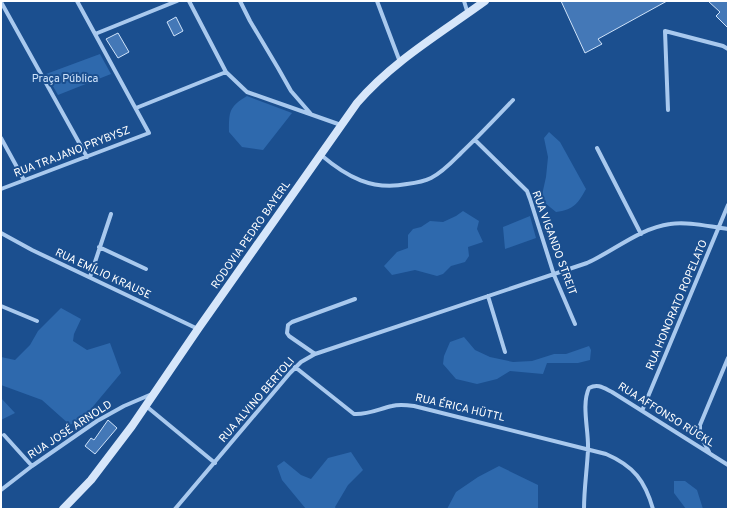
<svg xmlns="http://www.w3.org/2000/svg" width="729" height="510" font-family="Overpass,sans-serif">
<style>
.green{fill:#2e69ad}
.building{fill:#4478b7;stroke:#cfe3fa}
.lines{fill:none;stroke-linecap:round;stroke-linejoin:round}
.minor{stroke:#a9c9ee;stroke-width:4}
.secondary{stroke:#d6e6fa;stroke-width:8}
.labels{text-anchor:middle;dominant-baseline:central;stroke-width:4;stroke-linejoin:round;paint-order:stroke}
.park-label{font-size:11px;fill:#cfe3fa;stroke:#1b4f8f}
.street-label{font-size:11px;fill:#fff;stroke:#1b4f8f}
</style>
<rect width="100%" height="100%" fill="#1b4f8f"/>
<path class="green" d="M100,54L111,74L58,95L46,74Z
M247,96L292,113L263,150L242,147L229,132C229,111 229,107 247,96Z
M549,132L560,142L586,189C578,203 574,210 556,212L545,203L542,195L546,177L548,157L544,138Z
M463,211L479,221L477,229L483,242L468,247L469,256L465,262L451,266L443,274L437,276L415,270L392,275L384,266L397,252L408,248V235L413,229L421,227L430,221L443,222L456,216Z
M530,216L536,238L505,249L503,227Z
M61,308L81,319L74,334L73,341L87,350L110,343L121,373L85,416L70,425L42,400L1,385V357L15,360L30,345L38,331Z
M464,337L475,350L490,357L513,362L532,361L554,354H566L589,346L591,350L590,360L578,363H547L543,374L510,371L497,379L477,384L456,379L443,364L444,356L450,342Z
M1,398L15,413L1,420Z
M351,452L363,470L348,485L335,507L336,509H306L282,480L277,466L284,461L301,475L311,479L328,458Z
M499,466L538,485V509H447L456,492L478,477Z
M674,481H685L697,490L703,509H686L674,493Z"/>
<path class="building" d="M561,1H667L598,39L602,44L585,53Z
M708,1H728V28L716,16L720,12Z
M176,17L183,31L174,36L167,22Z
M118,33L129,52L118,58L106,39Z
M108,420L117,428L95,454L85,446L91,438L94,440Z"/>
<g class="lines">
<path class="minor" d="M189,1L226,72L247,92L341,125
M240,1L250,21L278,68L291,91L311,114
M377,1L400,62
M464,1L468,14
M1,2L87,157
M95,34L177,1
M136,108L226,72
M668,110L665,31L723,46L728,49
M1,138L24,180
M475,140L527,191L530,199L554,275L575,324
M597,148L641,234
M321,155C347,177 372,191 407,184C415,183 423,182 431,178C443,172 452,162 461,153C479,136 496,118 513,100
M1,189L149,133L77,1
M1,233L32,250L198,329
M99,247L146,269
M90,277L111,214
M488,296L505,352
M1,306L37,321
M315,354L289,336L287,333L288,325L292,322L355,299
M295,367L354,414C367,415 379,409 392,406C399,404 407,405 414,406L606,454C634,466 645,481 653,509
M146,406L215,463
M642,411L728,205
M4,435L32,466
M709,452L700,434V425L728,358
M1,490L32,466L97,421L124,406L152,394
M175,509L290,373L301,362L315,354L587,263C614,251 640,228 670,224C689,221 710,227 728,229
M584,509C584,489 587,470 588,450C589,431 581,405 589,388C598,383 604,388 612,392L728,465"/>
<path class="secondary" d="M63,509L91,480L132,426L198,329L357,103C393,61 441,33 485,1"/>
</g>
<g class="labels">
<g class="park-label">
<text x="65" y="79">Praça Pública</text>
</g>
<g class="street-label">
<text transform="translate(72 152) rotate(-21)">RUA TRAJANO PRYBYSZ</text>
<text transform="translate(251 235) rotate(-55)">RODOVIA PEDRO BAYERL</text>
<text transform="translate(554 243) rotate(70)">RUA VIGANDO STREIT</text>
<text transform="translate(103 274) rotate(25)">RUA EMÍLIO KRAUSE</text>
<text transform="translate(677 305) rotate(-67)">RUA HONORATO ROPELATO</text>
<text transform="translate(257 400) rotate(-49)">RUA ALVINO BERTOLI</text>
<text transform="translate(460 408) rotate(13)">RUA ÉRICA HÜTTL</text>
<text transform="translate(666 415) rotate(32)">RUA AFFONSO RÜCKL</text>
<text transform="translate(70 430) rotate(-33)">RUA JOSÉ ARNOLD</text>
</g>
</g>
<rect width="729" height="510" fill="none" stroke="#ffffff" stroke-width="4"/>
</svg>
